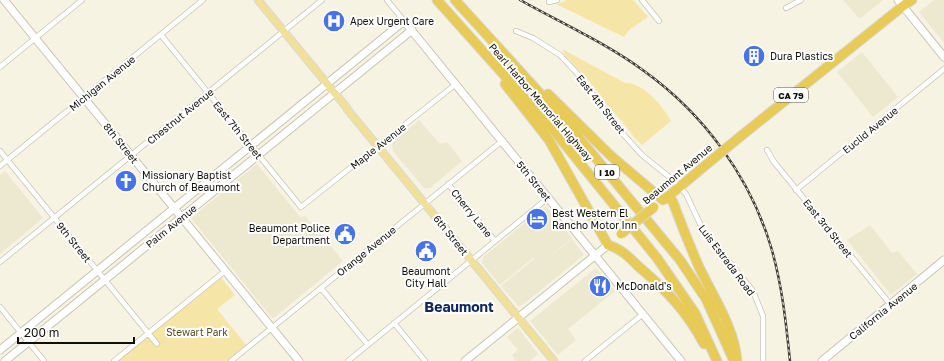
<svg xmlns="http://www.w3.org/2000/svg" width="944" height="361" font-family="'Golos Text',sans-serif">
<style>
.built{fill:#ede8d0}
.green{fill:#f5e5a6}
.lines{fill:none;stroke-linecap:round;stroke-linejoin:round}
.street-casing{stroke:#c8c4b5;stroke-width:6}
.secondary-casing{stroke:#c8c4b5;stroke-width:9}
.primary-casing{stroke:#d9d8d7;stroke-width:9}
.highway-casing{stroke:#d9d8d7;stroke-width:11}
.street{stroke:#fff;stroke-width:4.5}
.secondary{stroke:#fff;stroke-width:7}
.primary{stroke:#f1e09a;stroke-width:7}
.highway{stroke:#e8cb57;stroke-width:9}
.rail-casing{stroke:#403e36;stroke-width:2.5}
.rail{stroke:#fff;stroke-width:1;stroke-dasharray:3;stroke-linecap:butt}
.highway-bridge-casing{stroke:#d9d8d7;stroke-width:11;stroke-linecap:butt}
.highway-bridge{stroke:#e8cb57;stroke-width:9}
.labels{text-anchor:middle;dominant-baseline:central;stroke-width:4;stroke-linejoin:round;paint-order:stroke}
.shield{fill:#fff;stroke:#575652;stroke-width:1}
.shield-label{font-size:9px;font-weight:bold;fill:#0f0e08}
.poi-label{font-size:10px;fill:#0f0e08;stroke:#fff;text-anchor:start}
.street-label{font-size:10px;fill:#0f0e08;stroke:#fff}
.park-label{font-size:10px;fill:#574d23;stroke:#fff}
.district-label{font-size:14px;font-weight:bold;fill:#14285e;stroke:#fff}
</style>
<rect width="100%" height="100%" fill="#f7f3e3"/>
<path class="built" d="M843,0H883L861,18L858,17Z
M934,0H944V43L919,12Z
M862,52L898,97L873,117L837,72Z
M419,120L440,144L447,142L462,161L430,188H424L393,151L392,143Z
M257,164L301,218L305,215L343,261L275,317L272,318L191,218Z
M5,171L43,218L0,254V175Z
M546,206L572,238L539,265L572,239L584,255L521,306H518L501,286L534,259L533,258L500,285L482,263L483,257Z
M870,225L892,253L898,251L917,274L891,295L847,240Z
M596,268L615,291L568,329L576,340L558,355L530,321Z
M518,328L538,354L530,361H516L512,355L518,350L507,337Z"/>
<path class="green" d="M566,0H633L648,17L629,30L624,37L556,4L564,2Z
M562,49L625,83C643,82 663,106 671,121L642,145L634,137L621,120L608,106L589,81L565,55Z
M220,276L235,295L217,309L247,346L228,361H113Z"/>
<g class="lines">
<g class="street-casing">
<path id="street" d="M387,0L404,21
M642,0L659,21
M549,2L557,0
M786,8L801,0
M516,31L533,38L560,55L576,72L623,134L642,155L673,180L686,194L703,230L753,291L763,316V361
M161,35L301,207L456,84
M0,67L82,0
M767,150L774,162L890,304
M0,151L157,344
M0,166L203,0
M448,184L495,241
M796,190L944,69
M0,262L322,0
M321,288L368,345
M0,307L44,361
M394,323L425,361
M114,361L225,271
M231,361L502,141
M348,361L548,198
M585,361L643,314"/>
</g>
<g class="secondary-casing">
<path id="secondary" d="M4,0L299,361
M898,0L944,57
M0,350L404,21L681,361
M5,361L412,30
M465,361L608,245
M822,361L944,260"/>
</g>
<g class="primary-casing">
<path id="primary" d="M258,0L347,108
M347,109L554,361"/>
</g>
<g class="highway-casing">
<path id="highway" d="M437,0L554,131L657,258L695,313L717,361
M455,0L507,57L565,121L680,260L706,299L734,361
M505,84L549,140L608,245C620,248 629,257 638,266C666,290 686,310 704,344
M548,94L611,156L663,200
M741,136L903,6L912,0
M668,196L673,202C681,224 690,246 699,267C713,296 735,329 737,361
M665,199L713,159"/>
</g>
<use href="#street" class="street"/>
<use href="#secondary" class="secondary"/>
<use href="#primary" class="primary"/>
<use href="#highway" class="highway"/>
<g class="rail-casing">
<path id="rail" d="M520,0C561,23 606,43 644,71C704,114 750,177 771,247C782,284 786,323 790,361"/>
</g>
<use href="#rail" class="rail"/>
<g class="highway-bridge-casing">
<path id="highway-bridge" d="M713,159L741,136
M621,234L654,207"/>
</g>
<use href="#highway-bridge" class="highway-bridge"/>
</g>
<defs>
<g id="hospital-disc" transform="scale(1.15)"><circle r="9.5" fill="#4873e6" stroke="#fff"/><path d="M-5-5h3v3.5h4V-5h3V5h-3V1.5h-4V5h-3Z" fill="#fff"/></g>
<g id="building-disc" transform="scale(1.15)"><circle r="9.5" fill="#4873e6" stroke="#fff"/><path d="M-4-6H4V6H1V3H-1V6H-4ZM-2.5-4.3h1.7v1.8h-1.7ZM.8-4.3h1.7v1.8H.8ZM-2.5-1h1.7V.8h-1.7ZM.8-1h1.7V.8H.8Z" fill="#fff"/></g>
<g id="church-disc" transform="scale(1.15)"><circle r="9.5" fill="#4873e6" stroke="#fff"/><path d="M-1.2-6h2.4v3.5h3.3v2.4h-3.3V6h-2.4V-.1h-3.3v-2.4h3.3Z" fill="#fff"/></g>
<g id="hotel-disc" transform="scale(1.15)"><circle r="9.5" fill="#4873e6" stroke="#fff"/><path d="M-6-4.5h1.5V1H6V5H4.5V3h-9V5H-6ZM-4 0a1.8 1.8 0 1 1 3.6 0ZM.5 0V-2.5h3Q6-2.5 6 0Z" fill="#fff"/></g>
<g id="civic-disc" transform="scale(1.15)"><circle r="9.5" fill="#4873e6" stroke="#fff"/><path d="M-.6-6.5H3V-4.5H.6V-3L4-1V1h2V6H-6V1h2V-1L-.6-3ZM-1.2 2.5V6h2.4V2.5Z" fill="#fff"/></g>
<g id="restaurant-disc" transform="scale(1.15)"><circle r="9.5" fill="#4873e6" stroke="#fff"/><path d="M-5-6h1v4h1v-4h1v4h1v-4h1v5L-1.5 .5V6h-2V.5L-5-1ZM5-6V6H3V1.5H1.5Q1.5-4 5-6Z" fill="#fff"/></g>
</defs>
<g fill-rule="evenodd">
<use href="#hospital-disc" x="334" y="21"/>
<use href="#building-disc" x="754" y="56"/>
<use href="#church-disc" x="126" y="181"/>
<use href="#hotel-disc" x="537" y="219"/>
<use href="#civic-disc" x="345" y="234"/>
<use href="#civic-disc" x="426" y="251"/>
<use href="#restaurant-disc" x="600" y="286"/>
</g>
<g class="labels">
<g class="shield">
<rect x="774" y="88" width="34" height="14" rx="3"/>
<rect x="595" y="165" width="24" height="14" rx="3"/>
</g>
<g class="shield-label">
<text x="791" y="95">CA 79</text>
<text x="607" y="172">I 10</text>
</g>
<g class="poi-label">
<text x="350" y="21">Apex Urgent Care</text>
<text x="770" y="56">Dura Plastics</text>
<text x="142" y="175">Missionary Baptist<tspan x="142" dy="12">Church of Beaumont</tspan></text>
<text x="552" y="213">Best Western El<tspan x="552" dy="12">Rancho Motor Inn</tspan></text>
<text x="330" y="228" text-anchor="end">Beaumont Police<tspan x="330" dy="12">Department</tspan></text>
<text x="426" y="271" text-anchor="middle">Beaumont<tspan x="426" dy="12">City Hall</tspan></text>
<text x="616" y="286">McDonald's</text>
</g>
<g class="street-label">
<text transform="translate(102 83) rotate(-39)">Michigan Avenue</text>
<text transform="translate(541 102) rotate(49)">Pearl Harbor Memorial Highway</text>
<text transform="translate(601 104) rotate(52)">East 4th Street</text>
<text transform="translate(180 116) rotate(-39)">Chestnut Avenue</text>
<text transform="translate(238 130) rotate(51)">East 7th Street</text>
<text transform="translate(870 130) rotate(-39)">Euclid Avenue</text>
<text transform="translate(121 143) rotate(51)">8th Street</text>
<text transform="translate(378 146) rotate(-38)">Maple Avenue</text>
<text transform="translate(677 174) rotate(-40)">Beaumont Avenue</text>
<text transform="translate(534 181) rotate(51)">5th Street</text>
<text transform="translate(472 213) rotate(51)">Cherry Lane</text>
<text transform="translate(171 226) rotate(-39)">Palm Avenue</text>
<text transform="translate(828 228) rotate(51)">East 3rd Street</text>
<text transform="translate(451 235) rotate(51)">6th Street</text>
<text transform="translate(74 242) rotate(51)">9th Street</text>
<text transform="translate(366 251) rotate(-39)">Orange Avenue</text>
<text transform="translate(727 260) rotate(53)">Luis Estrada Road</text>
<text transform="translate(883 311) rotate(-39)">California Avenue</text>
</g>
<g class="park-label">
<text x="197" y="332">Stewart Park</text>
</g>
<g class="district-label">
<text x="459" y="306">Beaumont</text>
</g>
</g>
<path d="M18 337v6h116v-6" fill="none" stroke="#0f0e08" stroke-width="2"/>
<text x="24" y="337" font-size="12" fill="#0f0e08" stroke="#ffffff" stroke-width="3" paint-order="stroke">200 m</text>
</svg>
